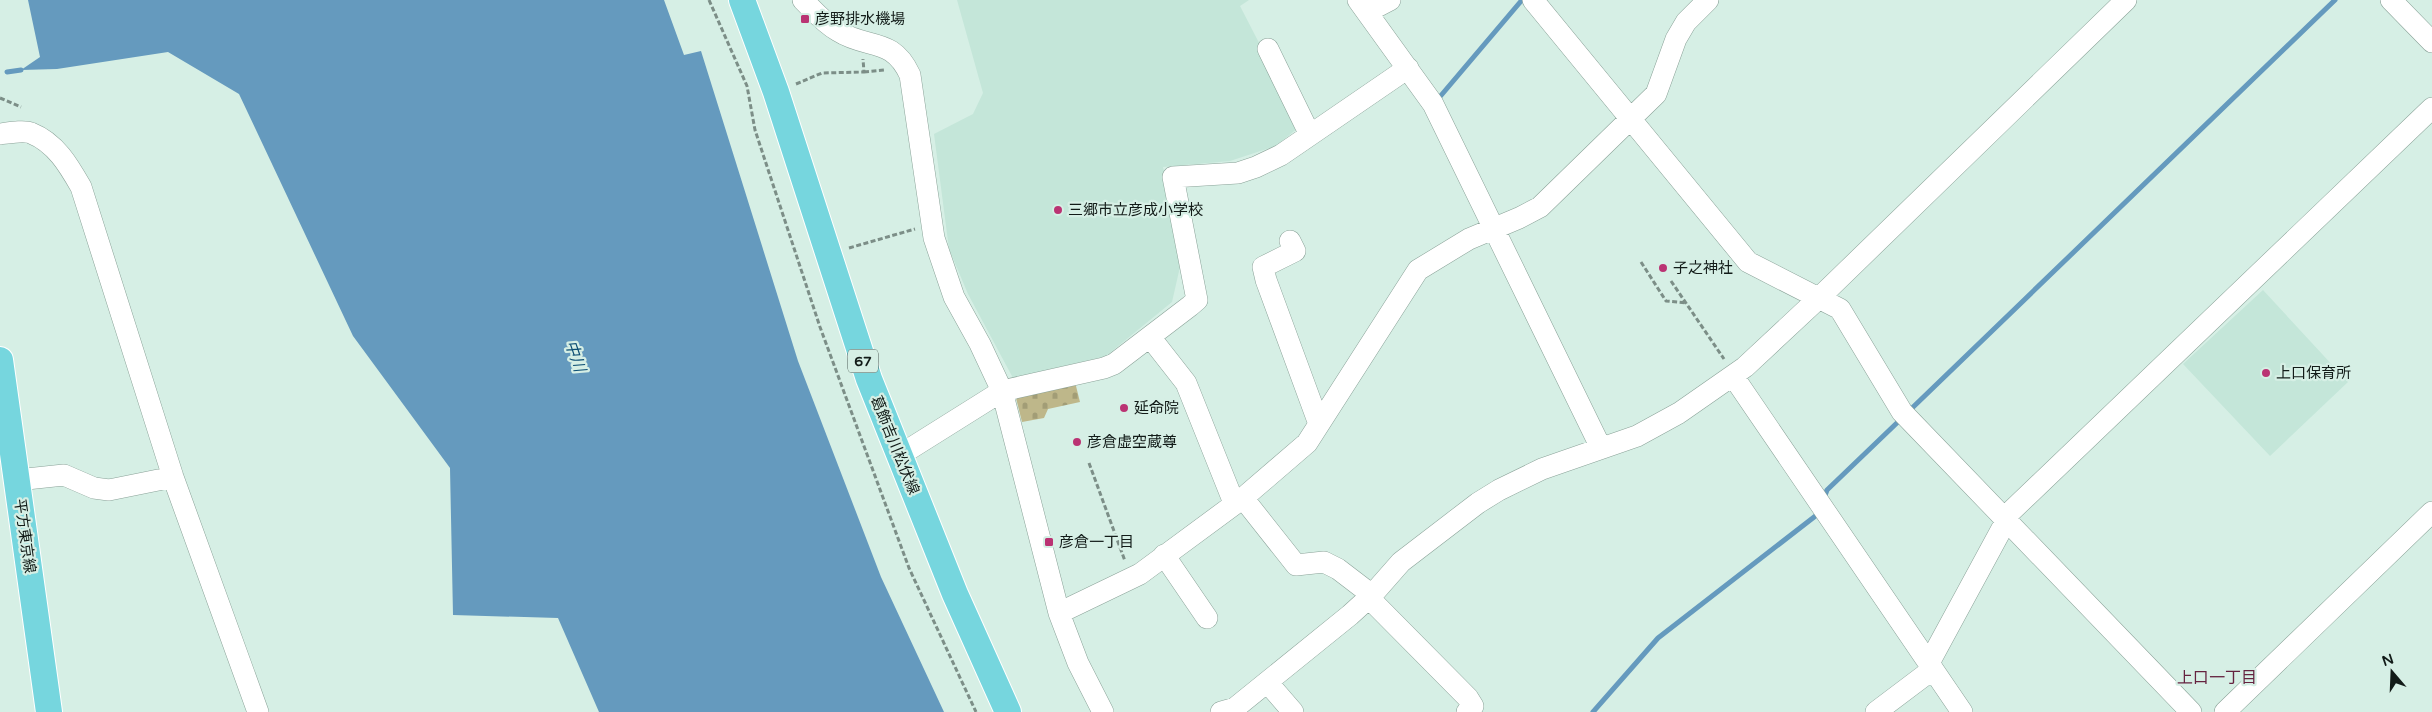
<svg xmlns="http://www.w3.org/2000/svg" width="2432" height="712" viewBox="0 0 2432 712" font-family="'Varela Round','Noto Sans JP',sans-serif">
	<style>
		.built { fill: #c4e6d9 }
		.cemetery { fill: url(#cemetery-stones) }
		.water { fill: #659abe }
		.lines { fill: none; stroke-linecap: round; stroke-linejoin: round }
		.stream { stroke: #659abe; stroke-width: 5 }
		.minor-casing { stroke: #8aa298; stroke-width: 22 }
		.major-casing { stroke: #fff; stroke-width: 28 }
		.path { stroke: #7c8e87; stroke-width: 3; stroke-dasharray: 5 2.5; stroke-linecap: butt }
		.minor { stroke: #fff; stroke-width: 21 }
		.major { stroke: #76d6de; stroke-width: 26 }
		.poi-dot { fill: #ba3373; stroke: #d6efe5; stroke-width: 2 }
		.labels { text-anchor: middle; dominant-baseline: central; stroke-width: 4.5; stroke-linejoin: round; paint-order: stroke }
		.shield { fill: #d6efe5; stroke: #4d5b56; stroke-width: 1 }
		.shield-label { font-size: 14px; font-weight: bold; fill: #121b18 }
		.poi-label { font-size: 15px; fill: #121b18; stroke: #d6efe5; text-anchor: start }
		.street-label { font-size: 15px; fill: #121b18; stroke: #d6efe5 }
		.water-label { font-size: 16px; font-style: italic; fill: #0c4e73; stroke: #d6efe5 }
		.neighbourhood-label { font-size: 16px; fill: #652340; stroke: #d6efe5 }
	</style>
	<defs>
		<pattern id="cemetery-stones" width="16" height="16" patternUnits="userSpaceOnUse" patternTransform="scale(1.25)"><rect width="16" height="16" fill="#beb78a"/><path d="M2 7V4a2 2 0 0 1 4 0v3zM10 15v-3a2 2 0 0 1 4 0v3z" fill="#a29d76"/></pattern>
	</defs>
	<rect width="100%" height="100%" fill="#d6efe5"/>
	<!-- built -->
	<path class="built" d="M957,0H1249L1240,6L1288,99L1299,127L1276,146L1230,161L1163,167L1182,258L1172,302L1106,356L1013,378L968,294L949,249L934,134L973,114L983,93Z
		M2263,290L2348,382L2270,456L2183,364Z"/>
	<!-- cemetery -->
	<path class="cemetery" d="M1075,382L1080,402L1048,409L1044,418L1022,422L1016,398Z"/>
	<!-- water -->
	<path class="water" d="M28,0H664L684,55L701,51L798,361L881,577L944,712H599L558,618L453,615L450,468L353,336L239,94L168,52L57,69L21,70L40,57Z"/>
	<g class="lines">
		<!-- stream -->
		<path class="stream" d="M7,72L21,70
			M1438,99L1522,0
			M1909,411L2335,0
			M1824,498L1827,490L1901,419
			M1593,712L1658,638L1818,514L1819,511"/>
		<!-- minor casing -->
		<g class="minor-casing">
			<path id="minor" d="M803,0C814,11 824,23 838,31C868,50 892,36 910,75L934,238L954,297L980,344L1002,391L1059,613L1078,663L1103,712
				M1358,0L1433,104L1601,448
				M1533,0L1748,262L1840,309L1902,412L2191,712
				M2391,0L2432,42
				M1367,12L1390,0
				M1268,49L1310,135
				M0,134C8,133 24,130 31,133C56,143 69,166 81,187L173,477L258,712
				M1290,241L1295,251L1263,267L1266,280L1319,424
				M1150,337L1186,383L1234,503
				M1733,376L1962,712
				M900,455L1002,391L1104,368L1114,364L1190,306L1197,300L1173,177L1238,173L1256,167L1281,155L1408,68
				M17,480L64,475L94,488L109,490L173,477
				M1243,498L1296,565L1324,562L1338,569L1372,595
				M2004,518L2432,108
				M1164,555L1207,618
				M1369,598L1468,698L1473,706L1467,712
				M1059,613L1140,574L1243,498L1307,443L1418,270L1469,239L1519,218L1540,207L1656,94L1676,39L1686,22L1708,0
				M1929,663L2006,521
				M1267,682L1293,712
				M1221,712L1235,708L1350,615L1372,595L1401,562L1478,503L1499,490L1542,469L1637,436L1679,413L1745,367L1820,297L2126,0
				M1876,712L1933,669
				M2225,712L2432,512"/>
		</g>
		<!-- major casing -->
		<g class="major-casing">
			<path id="major" d="M742,0L776,92L869,379L955,594L1008,712
				M0,360L49,712"/>
		</g>
		<!-- path -->
		<path class="path" d="M709,0L747,86L755,130L820,327L909,568L976,712
			M864,72L884,70
			M796,84L822,73L864,72L863,59
			M0,98L21,107
			M849,248L915,229
			M1641,262L1666,301L1686,303
			M1671,281L1724,359
			M1089,463L1125,561"/>
		<!-- minor -->
		<use href="#minor" class="minor"/>
		<!-- major -->
		<use href="#major" class="major"/>
	</g>
	<!-- markers -->
	<g class="poi-dot">
		<rect x="800" y="14" width="10" height="10" rx="2.5"/>
		<circle cx="1058" cy="210" r="5"/>
		<circle cx="1663" cy="268" r="5"/>
		<circle cx="2266" cy="373" r="5"/>
		<circle cx="1124" cy="408" r="5"/>
		<circle cx="1077" cy="442" r="5"/>
		<rect x="1044" y="537" width="10" height="10" rx="2.5"/>
	</g>
	<g class="labels">
		<!-- shield labels -->
		<rect class="shield" x="848" y="349.5" width="30" height="23" rx="4"/>
		<g class="shield-label">
			<text x="863" y="361">67</text>
		</g>
		<!-- poi labels -->
		<g class="poi-label">
			<text x="815" y="19">彦野排水機場</text>
			<text x="1068" y="210">三郷市立彦成小学校</text>
			<text x="1673" y="268">子之神社</text>
			<text x="2276" y="373">上口保育所</text>
			<text x="1134" y="408">延命院</text>
			<text x="1087" y="442">彦倉虚空蔵尊</text>
			<text x="1059" y="542">彦倉一丁目</text>
		</g>
		<!-- street labels -->
		<g class="street-label">
			<text transform="translate(895 445) rotate(68)">葛飾吉川松伏線</text>
			<text transform="translate(25 536) rotate(82)">平方東京線</text>
		</g>
		<!-- water labels -->
		<g class="water-label">
			<text transform="translate(575 356) rotate(71)">中川</text>
		</g>
		<!-- neighbourhood labels -->
		<g class="neighbourhood-label">
			<text x="2217" y="678">上口一丁目</text>
		</g>
	</g>
	<!-- north arrow -->
	<g transform="translate(2392 672) rotate(341)" stroke="#d6efe5" stroke-width="4" paint-order="stroke">
	<path d="M0-4L9 19L0 12L-9 19Z" fill="#121b18"/>
	<text y="-8" font-size="14" font-weight="bold" text-anchor="middle" fill="#121b18">N</text>
	</g>
</svg>
